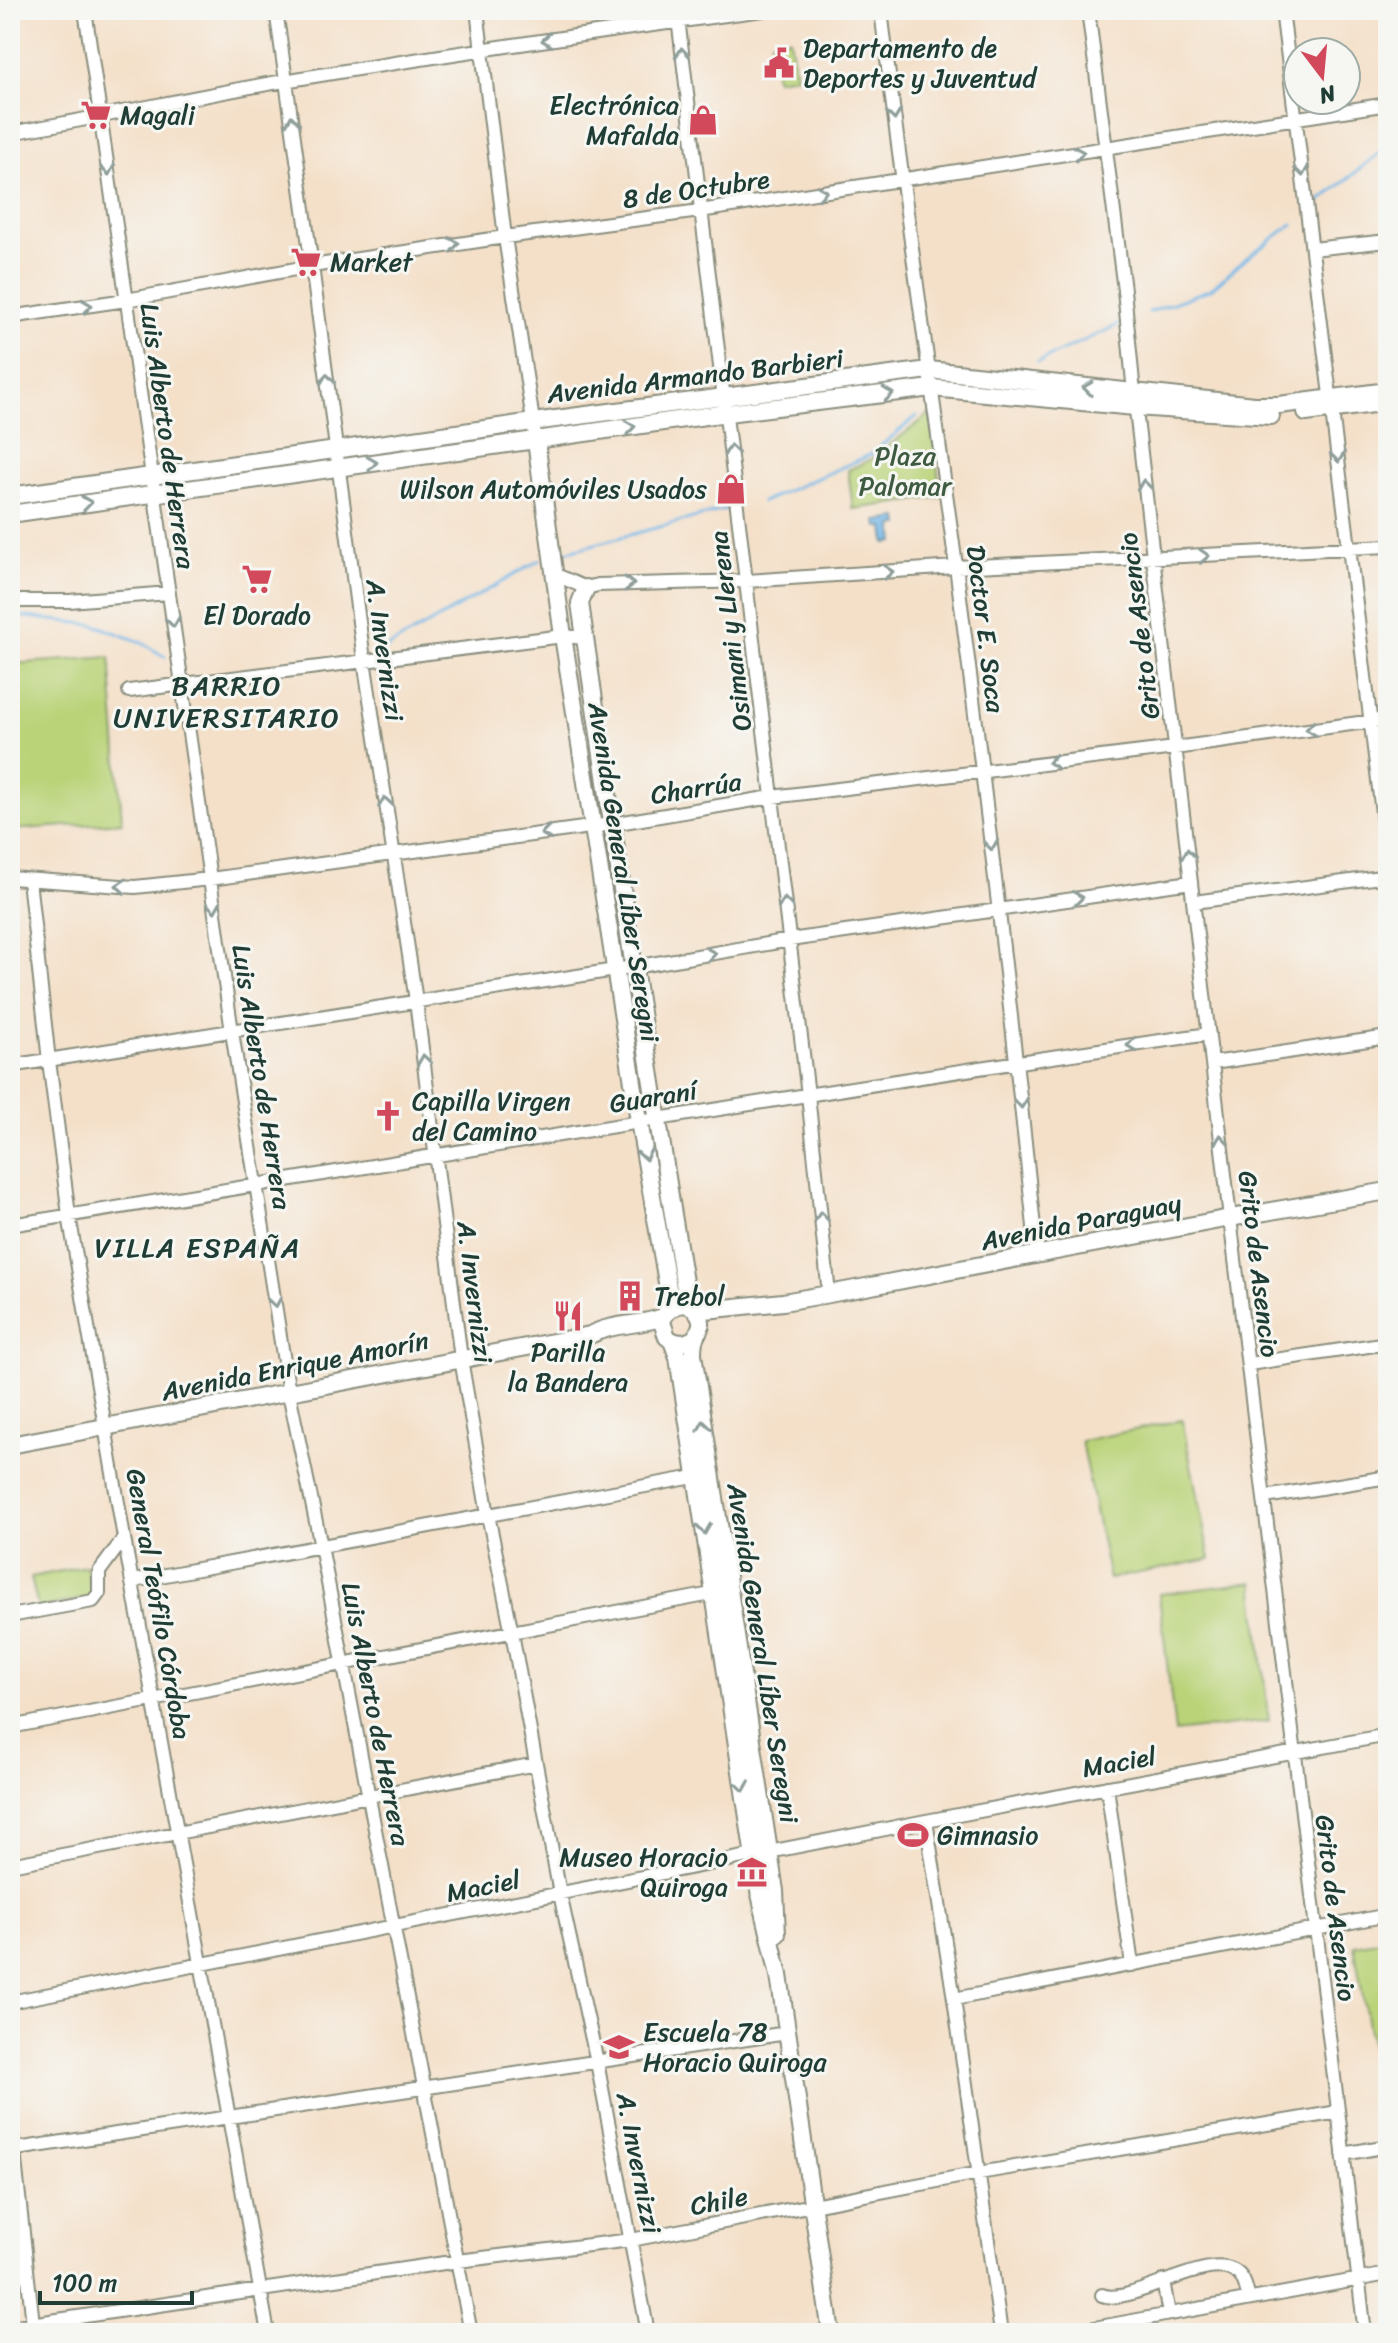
<svg xmlns="http://www.w3.org/2000/svg" width="1398" height="2343" viewBox="0 0 1398 2343" font-family="Sriracha,sans-serif">
	<style>
		.green { fill: #bad378; stroke: #6c8856; stroke-width: 2 }
		.water { fill: #6fb4e5; stroke: #47788c; stroke-width: 2 }
		.lines { fill: none; stroke-linecap: round; stroke-linejoin: round }
		.stream { stroke: #6fb4e5; stroke-width: 3 }
		.minor-casing { stroke: #8a8e7e; stroke-width: 16 }
		.tertiary-casing { stroke: #8a8e7e; stroke-width: 20 }
		.minor { stroke: #fff; stroke-width: 12 }
		.tertiary { stroke: #fff; stroke-width: 16 }
		.oneway { stroke: #8f9e9a }
		.labels { text-anchor: middle; dominant-baseline: central; stroke-width: 6; stroke-linejoin: round; paint-order: stroke }
		.poi-label { font-size: 26px; fill: #1f3d34; stroke: #f6f6f2; text-anchor: start }
		.street-label { font-size: 26px; fill: #1f3d34; stroke: #f6f6f2 }
		.park-label { font-size: 26px; fill: #3e5b42; stroke: #f6f6f2 }
		.neighbourhood-label { font-size: 28px; letter-spacing: 2px; fill: #1f3d34; stroke: #f6f6f2 }
	</style>
	<rect width="100%" height="100%" fill="#f6f6f2"/>
	<filter id="ink" filterUnits="userSpaceOnUse"><feTurbulence type="fractalNoise" baseFrequency=".0125" numOctaves="2"/><feDisplacementMap in="SourceGraphic" scale="16" xChannelSelector="R" yChannelSelector="G"/><feConvolveMatrix kernelMatrix="1 2 1 2 8 2 1 2 1" color-interpolation-filters="sRGB"/></filter>
	<filter id="wash" filterUnits="userSpaceOnUse"><feTurbulence type="fractalNoise" baseFrequency=".006" numOctaves="4" result="noise"/><feDisplacementMap in="SourceGraphic" scale="32" xChannelSelector="R" yChannelSelector="G"/><feGaussianBlur stdDeviation="1.8" result="paint"/><feColorMatrix in="noise" values="0 0 0 0 0 0 0 0 0 0 0 0 0 0 0 0 0 1.4 0 .05"/><feComposite in="paint" operator="in"/></filter>
	<g filter="url(#wash)">
		<rect width="100%" height="100%" fill="#f4e0c9"/>
		<!-- green -->
		<path class="green" d="M790,38L796,76L776,79L771,41Z
			M931,413L941,497L853,509L848,470L872,459Z
			M110,657L122,822L10,830V664Z
			M1182,1420L1210,1559L1109,1579L1081,1441Z
			M86,1566L93,1597L38,1608L31,1577Z
			M1253,1582L1269,1721L1175,1732L1159,1594Z
			M1388,1939V2099L1381,2101L1354,1945Z"/>
		<!-- water -->
		<path class="water" d="M899,518L900,525L893,526L895,542L886,543L884,527H878L877,521Z"/>
		<g class="lines">
			<!-- stream -->
			<path class="stream" d="M1314,206L1388,146
				M1149,312L1211,289L1247,258L1293,224
				M1038,362L1120,324
				M762,502L870,455L917,416
				M565,552L731,508
				M10,615L95,625L141,642L165,657
				M385,649L540,560"/>
		</g>
	</g>
	<g filter="url(#ink)">
		<g class="lines">
			<!-- minor casing -->
			<g class="minor-casing">
				<path id="minor" d="M85,10L232,1032L289,1393L321,1546L471,2333
					M276,10L312,266L364,660L416,1001L461,1359L488,1515L512,1633L560,1894L597,2062L648,2333
					M477,10L505,237L536,441
					M677,10L808,1095L829,1294
					M881,10C903,196 931,381 956,566C986,795 1013,1025 1037,1255
					M1088,10L1124,290L1134,393L1230,1218L1365,2333
					M1282,10L1388,861
					M10,133C104,117 196,96 290,80C447,54 605,31 763,10
					M1312,249L1388,241
					M10,317L126,300L312,266L505,237L700,211L1388,104
					M554,574L586,588L598,585L747,581L956,567L1388,546
					M10,601H69L169,593
					M129,691L563,636L585,638
					M10,878L135,887L210,879L612,824L772,797L1175,748L1388,719
					M29,880L49,1061L69,1215L124,1538L268,2333
					M1194,902L1388,876
					M1213,1063L1388,1037
					M10,1066L634,967L790,940L1191,882
					M10,1225C410,1161 809,1091 1209,1034
					M1249,1364L1388,1343
					M1265,1497L1388,1477
					M133,1581L705,1475
					M10,1616L93,1601L99,1593V1572L124,1538
					M10,1727L722,1592
					M1107,1787L1132,1965
					M926,1821L954,1999L1001,2333
					M10,1865L536,1764
					M954,1999L1388,1915
					M10,2002L926,1821L1388,1735
					M10,2115L34,2333
					M10,2150L787,2033
					M1343,2154L1388,2146
					M1163,2281L1169,2314
					M1102,2295C1133,2308 1221,2240 1243,2280C1246,2285 1247,2293 1249,2299
					M10,2327L458,2261L631,2240L979,2173L1338,2112
					M1067,2333L1388,2274"/>
			</g>
			<!-- tertiary casing -->
			<g class="tertiary-casing">
				<path id="tertiary" d="M1306,413L1388,402
					M536,441L563,636L639,1121L669,1294L667,1310
					M10,496L533,422L929,370L1254,405H1279L1388,391
					M10,514L727,413L932,388L1135,407L1271,416
					M586,588L580,603C613,834 648,1064 686,1294L690,1306
					M696,1311L783,1302L829,1294L1230,1218L1388,1191
					M695,1338C685,1344 676,1345 667,1337L662,1322C666,1305 691,1295 700,1317C704,1327 696,1333 694,1341C693,1346 693,1350 693,1354L775,1891L777,1934
					M672,1341L678,1357L759,1890L779,1975L831,2333
					M10,1445L590,1335C612,1323 639,1326 663,1317"/>
			</g>
			<!-- minor -->
			<use href="#minor" class="minor"/>
			<!-- tertiary -->
			<use href="#tertiary" class="tertiary"/>
		</g>
		<!-- one-way arrows -->
		<defs><path id="oneway-chevron" d="M-2-3.5L2.5 0L-2 3.5" fill="none" stroke-width="1.6" stroke-linecap="round" stroke-linejoin="round" transform="scale(2)"/></defs>
		<g class="oneway">
			<use href="#oneway-chevron" transform="translate(547 40) rotate(172)"/>
			<use href="#oneway-chevron" transform="translate(682 53) rotate(-96)"/>
			<use href="#oneway-chevron" transform="translate(894 115) rotate(83)"/>
			<use href="#oneway-chevron" transform="translate(292 121) rotate(-98)"/>
			<use href="#oneway-chevron" transform="translate(1079 153) rotate(-9)"/>
			<use href="#oneway-chevron" transform="translate(108 170) rotate(82)"/>
			<use href="#oneway-chevron" transform="translate(1302 171) rotate(83)"/>
			<use href="#oneway-chevron" transform="translate(822 192) rotate(-9)"/>
			<use href="#oneway-chevron" transform="translate(454 244) rotate(-9)"/>
			<use href="#oneway-chevron" transform="translate(87 306) rotate(-8)"/>
			<use href="#oneway-chevron" transform="translate(327 379) rotate(-97)"/>
			<use href="#oneway-chevron" transform="translate(1088 388) rotate(-173)"/>
			<use href="#oneway-chevron" transform="translate(888 394) rotate(-7)"/>
			<use href="#oneway-chevron" transform="translate(630 427) rotate(-8)"/>
			<use href="#oneway-chevron" transform="translate(731 450) rotate(-97)"/>
			<use href="#oneway-chevron" transform="translate(1338 457) rotate(83)"/>
			<use href="#oneway-chevron" transform="translate(372 463) rotate(-8)"/>
			<use href="#oneway-chevron" transform="translate(1144 485) rotate(-97)"/>
			<use href="#oneway-chevron" transform="translate(87 503) rotate(-8)"/>
			<use href="#oneway-chevron" transform="translate(1204 556) rotate(-3)"/>
			<use href="#oneway-chevron" transform="translate(888 572) rotate(-4)"/>
			<use href="#oneway-chevron" transform="translate(629 584) rotate(-1)"/>
			<use href="#oneway-chevron" transform="translate(173 622) rotate(82)"/>
			<use href="#oneway-chevron" transform="translate(1311 729) rotate(172)"/>
			<use href="#oneway-chevron" transform="translate(1053 762) rotate(173)"/>
			<use href="#oneway-chevron" transform="translate(385 802) rotate(-99)"/>
			<use href="#oneway-chevron" transform="translate(546 833) rotate(172)"/>
			<use href="#oneway-chevron" transform="translate(991 845) rotate(83)"/>
			<use href="#oneway-chevron" transform="translate(1188 854) rotate(-97)"/>
			<use href="#oneway-chevron" transform="translate(121 886) rotate(-176)"/>
			<use href="#oneway-chevron" transform="translate(1078 898) rotate(-8)"/>
			<use href="#oneway-chevron" transform="translate(785 903) rotate(-97)"/>
			<use href="#oneway-chevron" transform="translate(214 907) rotate(82)"/>
			<use href="#oneway-chevron" transform="translate(711 954) rotate(-10)"/>
			<use href="#oneway-chevron" transform="translate(1132 1045) rotate(172)"/>
			<use href="#oneway-chevron" transform="translate(424 1060) rotate(-98)"/>
			<use href="#oneway-chevron" transform="translate(1021 1103) rotate(84)"/>
			<use href="#oneway-chevron" transform="translate(1221 1140) rotate(-96)"/>
			<use href="#oneway-chevron" transform="translate(645 1155) rotate(80)"/>
			<use href="#oneway-chevron" transform="translate(821 1217) rotate(-96)"/>
			<use href="#oneway-chevron" transform="translate(275 1302) rotate(81)"/>
			<use href="#oneway-chevron" transform="translate(704 1426) rotate(-99)"/>
			<use href="#oneway-chevron" transform="translate(704 1529) rotate(82)"/>
			<use href="#oneway-chevron" transform="translate(743 1786) rotate(81)"/>
		</g>
	</g>
	<!-- icons -->
	<defs>
		<g id="civic-bare" transform="scale(2.4)"><path d="M-.6-6.5H3V-4.5H.6V-3L4-1V1h2V6H-6V1h2V-1L-.6-3ZM-1.2 2.5V6h2.4V2.5Z" fill="#d1495b" stroke="#f6f6f2" stroke-width="2.5" paint-order="stroke"/></g>
		<g id="supermarket-bare" transform="scale(2.4)"><path d="M-6-5.5h2.5l.6 2H6L4.5 2H-2.5L-4.4-4H-6ZM-1.5 3.2a1.3 1.3 0 1 0 .1 0ZM3 3.2a1.3 1.3 0 1 0 .1 0Z" fill="#d1495b" stroke="#f6f6f2" stroke-width="2.5" paint-order="stroke"/></g>
		<g id="shop-bare" transform="scale(2.4)"><path d="M-5-2.5h2.3a2.7 3.5 0 0 1 5.4 0H5L5.5 6h-11ZM-1.5-2.5h3a1.5 2.3 0 0 0-3 0Z" fill="#d1495b" stroke="#f6f6f2" stroke-width="2.5" paint-order="stroke"/></g>
		<g id="church-bare" transform="scale(2.4)"><path d="M-1.2-6h2.4v3.5h3.3v2.4h-3.3V6h-2.4V-.1h-3.3v-2.4h3.3Z" fill="#d1495b" stroke="#f6f6f2" stroke-width="2.5" paint-order="stroke"/></g>
		<g id="building-bare" transform="scale(2.4)"><path d="M-4-6H4V6H1V3H-1V6H-4ZM-2.5-4.3h1.7v1.8h-1.7ZM.8-4.3h1.7v1.8H.8ZM-2.5-1h1.7V.8h-1.7ZM.8-1h1.7V.8H.8Z" fill="#d1495b" stroke="#f6f6f2" stroke-width="2.5" paint-order="stroke"/></g>
		<g id="restaurant-bare" transform="scale(2.4)"><path d="M-5-6h1v4h1v-4h1v4h1v-4h1v5L-1.5 .5V6h-2V.5L-5-1ZM5-6V6H3V1.5H1.5Q1.5-4 5-6Z" fill="#d1495b" stroke="#f6f6f2" stroke-width="2.5" paint-order="stroke"/></g>
		<g id="stadium-bare" transform="scale(2.4)"><path d="M0-5a6.5 5 0 1 0 0 10a6.5 5 0 1 0 0-10ZM-3.5-1.8h7v3.6h-7Z" fill="#d1495b" stroke="#f6f6f2" stroke-width="2.5" paint-order="stroke"/></g>
		<g id="museum-bare" transform="scale(2.4)"><path d="M0-6L6-3V-2H-6V-3ZM-5-1h2V3h-2ZM-1-1h2V3h-2ZM3-1h2V3H3ZM-6 4H6V6H-6Z" fill="#d1495b" stroke="#f6f6f2" stroke-width="2.5" paint-order="stroke"/></g>
		<g id="school-bare" transform="scale(2.4)"><path d="M0-5L7-2L0 1L-7-2ZM-4 1L0 2.5L4 1V4Q0 6-4 4Z" fill="#d1495b" stroke="#f6f6f2" stroke-width="2.5" paint-order="stroke"/></g>
	</defs>
	<g fill-rule="evenodd">
		<use href="#civic-bare" x="779" y="63"/>
		<use href="#supermarket-bare" x="96" y="115"/>
		<use href="#shop-bare" x="703" y="120"/>
		<use href="#supermarket-bare" x="306" y="262"/>
		<use href="#shop-bare" x="731" y="489"/>
		<use href="#supermarket-bare" x="257" y="579"/>
		<use href="#church-bare" x="388" y="1116"/>
		<use href="#building-bare" x="630" y="1296"/>
		<use href="#restaurant-bare" x="568" y="1316"/>
		<use href="#stadium-bare" x="913" y="1835"/>
		<use href="#museum-bare" x="752" y="1872"/>
		<use href="#school-bare" x="619" y="2047"/>
	</g>
	<g class="labels">
		<!-- poi labels -->
		<g class="poi-label">
			<text x="803" y="48">Departamento de<tspan x="803" dy="30">Deportes y Juventud</tspan></text>
			<text x="679" y="105" text-anchor="end">Electrónica<tspan x="679" dy="30">Mafalda</tspan></text>
			<text x="120" y="115">Magali</text>
			<text x="330" y="262">Market</text>
			<text x="707" y="489" text-anchor="end">Wilson Automóviles Usados</text>
			<text x="257" y="615" text-anchor="middle">El Dorado</text>
			<text x="412" y="1101">Capilla Virgen<tspan x="412" dy="30">del Camino</tspan></text>
			<text x="654" y="1296">Trebol</text>
			<text x="568" y="1352" text-anchor="middle">Parilla<tspan x="568" dy="30">la Bandera</tspan></text>
			<text x="937" y="1835">Gimnasio</text>
			<text x="728" y="1857" text-anchor="end">Museo Horacio<tspan x="728" dy="30">Quiroga</tspan></text>
			<text x="643" y="2032">Escuela 78<tspan x="643" dy="30">Horacio Quiroga</tspan></text>
		</g>
		<!-- street labels -->
		<g class="street-label">
			<text transform="translate(696 189) rotate(-8)">8 de Octubre</text>
			<text transform="translate(695 376) rotate(-7)">Avenida Armando Barbieri</text>
			<text transform="translate(168 436) rotate(82)">Luis Alberto de Herrera</text>
			<text transform="translate(1139 626) rotate(-97)">Grito de Asencio</text>
			<text transform="translate(986 629) rotate(83)">Doctor E. Soca</text>
			<text transform="translate(730 631) rotate(-97)">Osimani y Llerena</text>
			<text transform="translate(385 650) rotate(82)">A. Invernizzi</text>
			<text transform="translate(696 788) rotate(-9)">Charrúa</text>
			<text transform="translate(624 872) rotate(81)">Avenida General Líber Seregni</text>
			<text transform="translate(262 1077) rotate(81)">Luis Alberto de Herrera</text>
			<text transform="translate(653 1097) rotate(-9)">Guaraní</text>
			<text transform="translate(1081 1222) rotate(-11)">Avenida Paraguay</text>
			<text transform="translate(1259 1264) rotate(83)">Grito de Asencio</text>
			<text transform="translate(475 1292) rotate(83)">A. Invernizzi</text>
			<text transform="translate(295 1366) rotate(-11)">Avenida Enrique Amorín</text>
			<text transform="translate(159 1604) rotate(80)">General Teófilo Córdoba</text>
			<text transform="translate(763 1653) rotate(81)">Avenida General Líber Seregni</text>
			<text transform="translate(376 1714) rotate(79)">Luis Alberto de Herrera</text>
			<text transform="translate(1119 1762) rotate(-10)">Maciel</text>
			<text transform="translate(483 1886) rotate(-11)">Maciel</text>
			<text transform="translate(1336 1908) rotate(83)">Grito de Asencio</text>
			<text transform="translate(639 2163) rotate(79)">A. Invernizzi</text>
			<text transform="translate(719 2201) rotate(-11)">Chile</text>
		</g>
		<!-- park labels -->
		<g class="park-label">
			<text x="905" y="456">Plaza<tspan x="905" dy="30">Palomar</tspan></text>
		</g>
		<!-- neighbourhood labels -->
		<g class="neighbourhood-label">
			<text x="227" y="685">BARRIO<tspan x="227" dy="32">UNIVERSITARIO</tspan></text>
			<text x="198" y="1247">VILLA ESPAÑA</text>
		</g>
	</g>
	<!-- margin -->
	<rect width="1398" height="2343" fill="none" stroke="#f6f6f2" stroke-width="40"/>
	<!-- north arrow -->
	<g transform="translate(1322 76) rotate(164)"><circle r="38" fill="#f6f6f2" stroke="#a0aca6" stroke-width="2"/>
	<path d="M0-6L14 30L0 20L-14 30Z" fill="#d1495b"/>
	<text y="-12" font-size="22" font-weight="bold" text-anchor="middle" fill="#1f3d34">N</text>
	</g>
	<!-- scale -->
	<path d="M40 2291v12h152v-12" fill="none" stroke="#1f3d34" stroke-width="4"/>
	<text x="52" y="2291" font-size="24" fill="#1f3d34" stroke="#f6f6f2" stroke-width="6" paint-order="stroke">100 m</text>
</svg>
